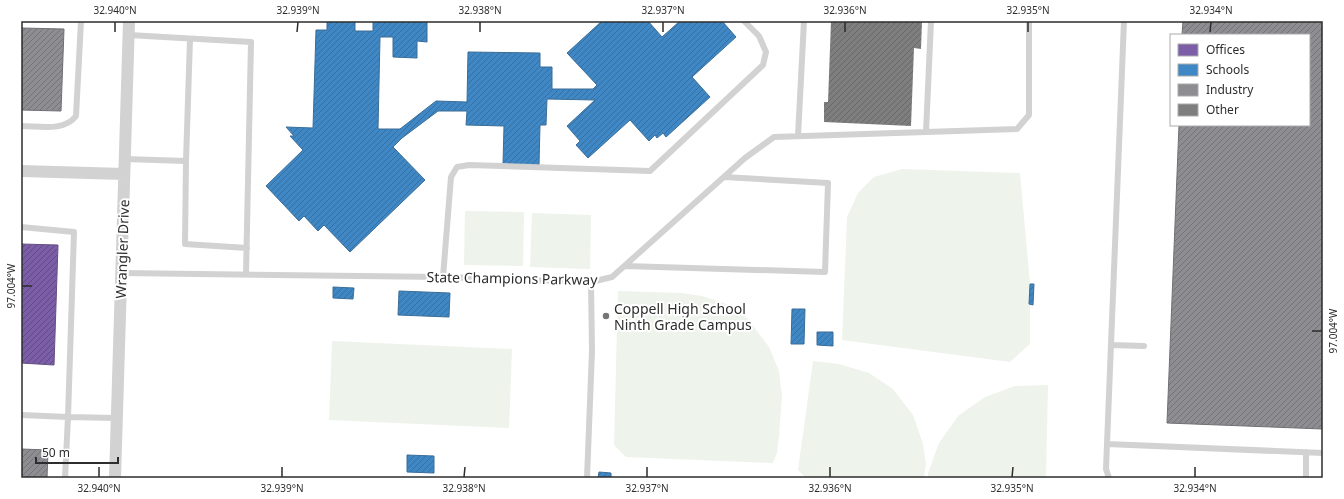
<svg xmlns="http://www.w3.org/2000/svg" width="1344" height="499" viewBox="0 0 1344 499" font-family="'Noto Sans',sans-serif">
	<style>
		.green { fill: #eef3eb }
		.offices { fill: url(#offices-hatch); stroke: #644f82 }
		.schools { fill: url(#schools-hatch); stroke: #3a6d97 }
		.industry { fill: url(#industry-hatch); stroke: #707074 }
		.building { fill: url(#building-hatch) }
		.lines { fill: none; stroke-linecap: round; stroke-linejoin: round }
		.lane { stroke: #d2d2d2; stroke-width: 6 }
		.street { stroke: #d2d2d2; stroke-width: 12 }
		.ticks { fill: none; stroke: #2d2d2d; stroke-width: 1.5 }
		.poi-dot { fill: #767676; stroke: #fff; stroke-width: 1.5 }
		.labels { text-anchor: middle; dominant-baseline: central; stroke-width: 4; stroke-linejoin: round; paint-order: stroke }
		.street-label { font-size: 14px; fill: #2d2d2d; stroke: #fff }
		.poi-label { font-size: 14px; fill: #2d2d2d; stroke: #fff; text-anchor: start }
		.neatline { fill: none; stroke: #2d2d2d; stroke-width: 1.5 }
		.ticks-label { font-size: 10px; text-anchor: middle; fill: #2d2d2d }
	</style>
	<defs>
		<pattern id="offices-hatch" width="6" height="6" patternUnits="userSpaceOnUse"><rect width="6" height="6" fill="#7b5ea7"/><path d="M-1 1l2-2M0 6l6-6M5 7l2-2" fill="none" stroke="#604a81"/></pattern>
		<pattern id="schools-hatch" width="6" height="6" patternUnits="userSpaceOnUse"><rect width="6" height="6" fill="#3f88c5"/><path d="M-1 1l2-2M0 6l6-6M5 7l2-2" fill="none" stroke="#3570a0"/></pattern>
		<pattern id="industry-hatch" width="6" height="6" patternUnits="userSpaceOnUse"><rect width="6" height="6" fill="#8d8d92"/><path d="M-1 1l2-2M0 6l6-6M5 7l2-2" fill="none" stroke="#747478"/></pattern>
		<pattern id="building-hatch" width="6" height="6" patternUnits="userSpaceOnUse"><rect width="6" height="6" fill="#7e7e7e"/><path d="M-1 1l2-2M0 6l6-6M5 7l2-2" fill="none" stroke="#686868"/></pattern>
	</defs>
	<rect width="100%" height="100%" fill="#fff"/>
	<!-- green -->
	<path class="green" d="M902,169L1020,173L1030,284V344L1010,362L842,340L847,217L858,193L874,177Z
		M465,211L524,212L523,266L464,265Z
		M532,213L591,215L590,269L530,267Z
		M618,291L681,293L702,296L729,305L748,319L769,347L779,371L782,396L779,436L777,453L773,463L626,457L614,445Z
		M332,341L512,349L509,428L329,420Z
		M813,361L839,364L869,373L893,389L913,415L923,444L926,464L924,478H806L798,470Z
		M1048,385L1046,478H928V473L939,443L958,416L985,397L1015,386Z"/>
	<!-- offices -->
	<path class="offices" d="M21,244L58,245L54,365L21,363Z"/>
	<!-- schools -->
	<path class="schools" d="M327,21H355V31H373V21H427V42L417,41V58L393,57V37H380L378,129H400L436,101L467,102L468,52L540,53V67H552V89H593L597,85L567,53L602,21H648L662,37L680,21H722L736,37L692,77L710,97L666,137L663,133L657,138L655,135L649,141L630,120L588,158L576,145L580,141L567,126L595,100L547,99L546,125H540L539,165L503,164L504,126L466,125L467,111H438L402,138L393,147L425,180L350,252L324,225L318,231L304,216L299,221L266,186L303,150L290,136H294L286,127L313,128L316,30H327Z
		M1030,284H1034L1033,305L1029,304Z
		M333,287L354,288L353,299L333,298Z
		M399,291L450,293L449,317L398,315Z
		M792,309H805L804,344H791Z
		M817,332H833V346L817,345Z
		M407,455L434,456V473L407,472Z
		M599,472L611,473V478H598Z"/>
	<!-- industry -->
	<path class="industry" d="M1183,21H1323V429L1167,423L1179,125H1309V35H1182Z
		M21,28L64,29L61,111L21,110Z
		M21,449L48,450L47,478H21Z"/>
	<!-- building -->
	<path class="building" d="M831,21H922L921,49L914,48L911,126L824,122V102H828Z"/>
	<g class="lines">
		<!-- lane -->
		<path class="lane" d="M129,35L251,42L246,274
			M21,126C39,126 64,132 76,116L81,21
			M926,132L931,21
			M798,136L804,21
			M125,159L186,161L185,244L247,248
			M186,161L190,39
			M21,227L74,232L68,417L117,418
			M625,266L825,272L828,183L724,177
			M121,273L443,277L591,282L612,277L745,158L774,137L1017,129L1029,115V21
			M443,277L451,177L457,167L469,165L650,171L763,65L766,52L759,36L744,21
			M1111,345L1144,346
			M21,415L68,417L65,478
			M1107,444L1323,453
			M587,478L592,351L591,282
			M1109,478L1106,469L1124,21
			M1306,478V452"/>
		<!-- street -->
		<path class="street" d="M21,171L124,174
			M115,478L129,21"/>
	</g>
	<!-- ticks -->
	<path class="ticks" d="M115,32V22M297,32L298,22M480,32V22M663,32V22M845,32V22M1028,32V22M1210,32L1211,22M22,286H32M1312,331H1322M99,477V467M282,477V467M464,477L465,467M647,477V467M830,477V467M1012,477L1013,467M1195,477V467"/>
	<!-- markers -->
	<circle class="poi-dot" cx="606" cy="316" r="4"/>
	<g class="labels">
		<!-- street labels -->
		<g class="street-label">
			<text transform="translate(122 249) rotate(-88)">Wrangler Drive</text>
			<text transform="translate(512 278) rotate(1)">State Champions Parkway</text>
		</g>
		<!-- poi labels -->
		<g class="poi-label">
			<text x="614" y="308">Coppell High School<tspan x="614" dy="16">Ninth Grade Campus</tspan></text>
		</g>
	</g>
	<!-- border -->
	<rect width="1344" height="499" fill="none" stroke="#ffffff" stroke-width="44"/>
	<!-- legend -->
	<rect x="1170" y="34" width="140" height="92" fill="#ffffff" stroke="#ababab"/>
	<rect x="1178" y="44" width="20" height="12" fill="#7b5ea7" stroke="#ababab"/>
	<text x="1206" y="54" font-size="12" fill="#2d2d2d">Offices</text>
	<rect x="1178" y="64" width="20" height="12" fill="#3f88c5" stroke="#ababab"/>
	<text x="1206" y="74" font-size="12" fill="#2d2d2d">Schools</text>
	<rect x="1178" y="84" width="20" height="12" fill="#8d8d92" stroke="#ababab"/>
	<text x="1206" y="94" font-size="12" fill="#2d2d2d">Industry</text>
	<rect x="1178" y="104" width="20" height="12" fill="#7e7e7e" stroke="#ababab"/>
	<text x="1206" y="114" font-size="12" fill="#2d2d2d">Other</text>
	<!-- scale -->
	<path d="M36 457v6h82v-6" fill="none" stroke="#2d2d2d" stroke-width="2"/>
	<text x="42" y="457" font-size="12" fill="#2d2d2d" stroke="#ffffff" stroke-width="3" paint-order="stroke">50 m</text>
	<rect x="22" y="22" width="1300" height="455" class="neatline"/>
	<g class="ticks-label">
		<text x="115" y="14">32.940°N</text>
		<text x="298" y="14">32.939°N</text>
		<text x="480" y="14">32.938°N</text>
		<text x="663" y="14">32.937°N</text>
		<text x="845" y="14">32.936°N</text>
		<text x="1028" y="14">32.935°N</text>
		<text x="1211" y="14">32.934°N</text>
		<text transform="translate(11 286) rotate(-90)" y="4">97.004°W</text>
		<text transform="translate(1333 331) rotate(-90)" y="4">97.004°W</text>
		<text x="99" y="492">32.940°N</text>
		<text x="282" y="492">32.939°N</text>
		<text x="464" y="492">32.938°N</text>
		<text x="647" y="492">32.937°N</text>
		<text x="830" y="492">32.936°N</text>
		<text x="1012" y="492">32.935°N</text>
		<text x="1195" y="492">32.934°N</text>
	</g>
</svg>
